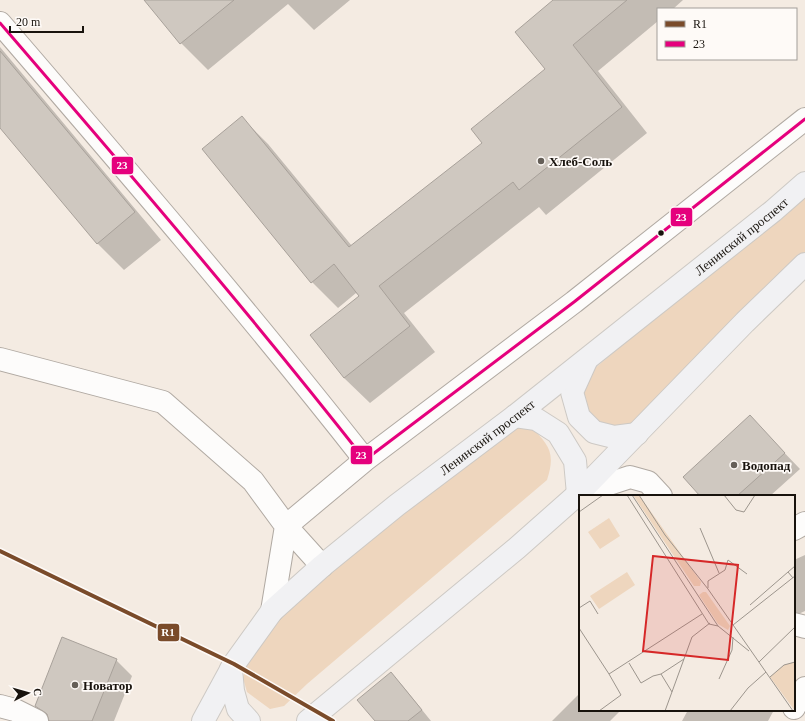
<svg xmlns="http://www.w3.org/2000/svg" width="805" height="721" viewBox="0 0 805 721" font-family="Georgia,serif">
	<style>
		.green { fill: #eed6be }
		.shadow { fill: #0003 }
		.building { fill: #cfc8c0; stroke: #a8a19a }
		.lines { fill: none; stroke-linecap: round; stroke-linejoin: round }
		.minor-casing { stroke: #b0a9a2; stroke-width: 24 }
		.major-casing { stroke: #cdc9c4; stroke-width: 24 }
		.minor { stroke: #fdfcfb; stroke-width: 22 }
		.major { stroke: #f1f1f3; stroke-width: 22 }
		.bus-1-casing { stroke: #fefaf7; stroke-width: 6 }
		.bus-1 { stroke: #e5007d; stroke-width: 3 }
		.rail-1-casing { stroke: #fefaf7; stroke-width: 7 }
		.rail-1 { stroke: #7a4b2a; stroke-width: 4 }
		.poi-dot { fill: #655f58; stroke: #fefaf7; stroke-width: 1.5 }
		.bus-dot { fill: #18130d; stroke: #fefaf7; stroke-width: 1.5 }
		.labels { text-anchor: middle; dominant-baseline: central; stroke-width: 3.5; stroke-linejoin: round; paint-order: stroke }
		.poi-label { font-size: 13px; font-weight: bold; fill: #18130d; stroke: #fefaf7; text-anchor: start }
		.street-label { font-size: 13px; fill: #18130d; stroke: #fefaf7 }
		.inset-road { fill: none; stroke: #9c958d; stroke-width: 1 }
		.view { fill: #d62828; fill-opacity: 0.15; stroke: #d62828; stroke-width: 2 }
		.inset-edge { fill: none; stroke: #18130d; stroke-width: 2 }
		.line-badge { stroke: #fefaf7; stroke-width: 1.5 }
		.badge-label { font-size: 11px; text-anchor: middle; font-weight: bold; fill: #fff }
	</style>
	<rect width="100%" height="100%" fill="#f4ebe2"/>
	<!-- green -->
	<path class="green" d="M805,191V259L628,427C595,425 589,420 582,388L594,369Z
		M529,425C549,445 556,452 547,480L307,684L284,706L270,709L247,692L243,678L250,655L293,602L502,427Z"/>
	<!-- shadow -->
	<path class="shadow" d="M146,0H350L314,30L288,4L208,70L181,43Z
		M555,0H683L673,9H658V21L598,71L647,133L546,215L539,207L404,313L435,352L370,403L344,378L360,296L356,293L338,308L312,282L242,118L268,144L352,246L483,143L547,69Z
		M0,47L161,240L124,270L98,244L0,127Z
		M750,417L800,469L770,496H702Z
		M805,555V611L794,616V560Z
		M116,660L132,676L114,721H52L37,706Z
		M391,674L402,685L431,721H376Z
		M580,693V710H621L610,721H552Z
		M688,710H774L768,721H682Z"/>
	<!-- building -->
	<path class="building" d="M144,0H234L180,44Z
		M553,0H627L573,45L622,107L519,190L513,182L379,286L410,326L344,378L310,335L359,296L334,264L311,283L202,149L242,116L349,247L482,143L471,129L545,69L515,32Z
		M0,51L135,212L97,244L0,128Z
		M750,415L785,453L737,496H700L683,477Z
		M62,637L117,659L92,721H49L47,714L35,706Z
		M391,672L422,710L408,721H375L357,700Z"/>
	<g class="lines">
		<!-- minor casing -->
		<g class="minor-casing">
			<path id="minor" d="M0,23C124,167 248,311 365,460
				M0,359L163,402L253,481L286,526L322,566
				M578,494L630,477L648,482L661,496
				M794,529L805,523
				M272,611L286,526L365,460L574,302L805,119
				M794,624L805,627
				M0,706L15,710L37,721
				M794,708L805,688"/>
		</g>
		<!-- major casing -->
		<g class="major-casing">
			<g id="major">
				<path d="M586,361L572,392L579,417L594,432L614,437L637,434"/>
				<path d="M515,416L536,419L558,433L575,461L578,494"/>
				<path d="M231,669L233,691L238,709L249,721"/>
				<path id="s1" d="M203,721L234,664L272,611L322,566L397,505L515,416L773,211L805,183"/>
				<path d="M308,721L517,548L578,494L745,322L805,264"/>
			</g>
		</g>
		<!-- minor -->
		<use href="#minor" class="minor"/>
		<!-- major -->
		<use href="#major" class="major"/>
		<!-- bus-1 casing -->
		<g class="bus-1-casing">
			<path id="bus-1" d="M0,23C124,167 248,311 365,460L574,302L805,119"/>
		</g>
		<!-- bus-1 -->
		<use href="#bus-1" class="bus-1"/>
		<!-- rail-1 casing -->
		<g class="rail-1-casing">
			<path id="rail-1" d="M0,551L234,664L333,721"/>
		</g>
		<!-- rail-1 -->
		<use href="#rail-1" class="rail-1"/>
	</g>
	<!-- markers -->
	<g class="poi-dot">
		<circle cx="541" cy="161" r="4"/>
		<circle cx="734" cy="465" r="4"/>
		<circle cx="75" cy="685" r="4"/>
	</g>
	<circle class="bus-dot" cx="661" cy="233" r="3.5"/>
	<g class="labels">
		<!-- poi labels -->
		<g class="poi-label">
			<text x="549" y="161">Хлеб-Соль</text>
			<text x="742" y="465">Водопад</text>
			<text x="83" y="685">Новатор</text>
		</g>
		<!-- street labels -->
		<g class="street-label">
			<text stroke="none"><textPath href="#s1" startOffset="731">Ленинский проспект</textPath></text>
			<text stroke="none"><textPath href="#s1" startOffset="407">Ленинский проспект</textPath></text>
		</g>
	</g>
	<!-- overview -->
	<g transform="translate(579 495)">
		<rect width="216" height="216" fill="#f4ebe2"/>
		<path d="M54,0H60L122,87L121,91H115ZM30,23L41,41L21,54L9,37ZM48,77L56,90L20,114L11,101ZM124,97H127L151,131L149,135L139,129L120,100ZM216,167V216L191,182L205,170Z" fill="#eed6be"/>
		<path class="inset-road" d="M48,0L130,129L139,131M53,0L139,131L170,156M60,0L86,40L129,94L214,216M145,0L157,15L165,17L176,0M0,17L24,0M121,33L140,78M214,83L209,77L216,71M129,93V86L146,75L149,65L168,79M171,110L209,77M0,113L11,106L19,119M154,130L216,81M0,133L30,179M180,167L216,132M50,168L62,188L74,181L82,179L105,164M82,179L93,197M191,182L205,170L216,167M140,184L153,155L154,142M20,216L42,200L30,179L123,119M86,216L113,142L131,128M151,216L169,193L187,177"/>
		<path class="view" d="M74,61L159,70L149,165L64,156Z"/>
		<rect width="216" height="216" class="inset-edge"/>
	</g>
	<g class="line-badge">
		<rect x="111" y="156" width="23" height="19" rx="4" fill="#e5007d"/>
		<rect x="670" y="207" width="23" height="20" rx="4" fill="#e5007d"/>
		<rect x="350" y="445" width="23" height="20" rx="4" fill="#e5007d"/>
		<rect x="157" y="623" width="23" height="19" rx="4" fill="#7a4b2a"/>
	</g>
	<g class="badge-label">
		<text x="122" y="169">23</text>
		<text x="681" y="221">23</text>
		<text x="361" y="459">23</text>
		<text x="168" y="636">R1</text>
	</g>
	<!-- legend -->
	<rect x="657" y="8" width="140" height="52" fill="#fefaf7" stroke="#a29e99"/>
	<rect x="665" y="21" width="20" height="6" fill="#7a4b2a" stroke="#a29e99"/>
	<text x="693" y="28" font-size="12" fill="#18130d">R1</text>
	<rect x="665" y="41" width="20" height="6" fill="#e5007d" stroke="#a29e99"/>
	<text x="693" y="48" font-size="12" fill="#18130d">23</text>
	<!-- north arrow -->
	<g transform="translate(28 693) rotate(84)" stroke="#fefaf7" stroke-width="3" paint-order="stroke">
	<path d="M0-3L7 15L0 10L-7 15Z" fill="#18130d"/>
	<text y="-6" font-size="11" font-weight="bold" text-anchor="middle" fill="#18130d">С</text>
	</g>
	<!-- scale -->
	<path d="M10 26v6h73v-6" fill="none" stroke="#18130d" stroke-width="2"/>
	<text x="16" y="26" font-size="12" fill="#18130d" stroke="#fefaf7" stroke-width="3" paint-order="stroke">20 m</text>
</svg>
